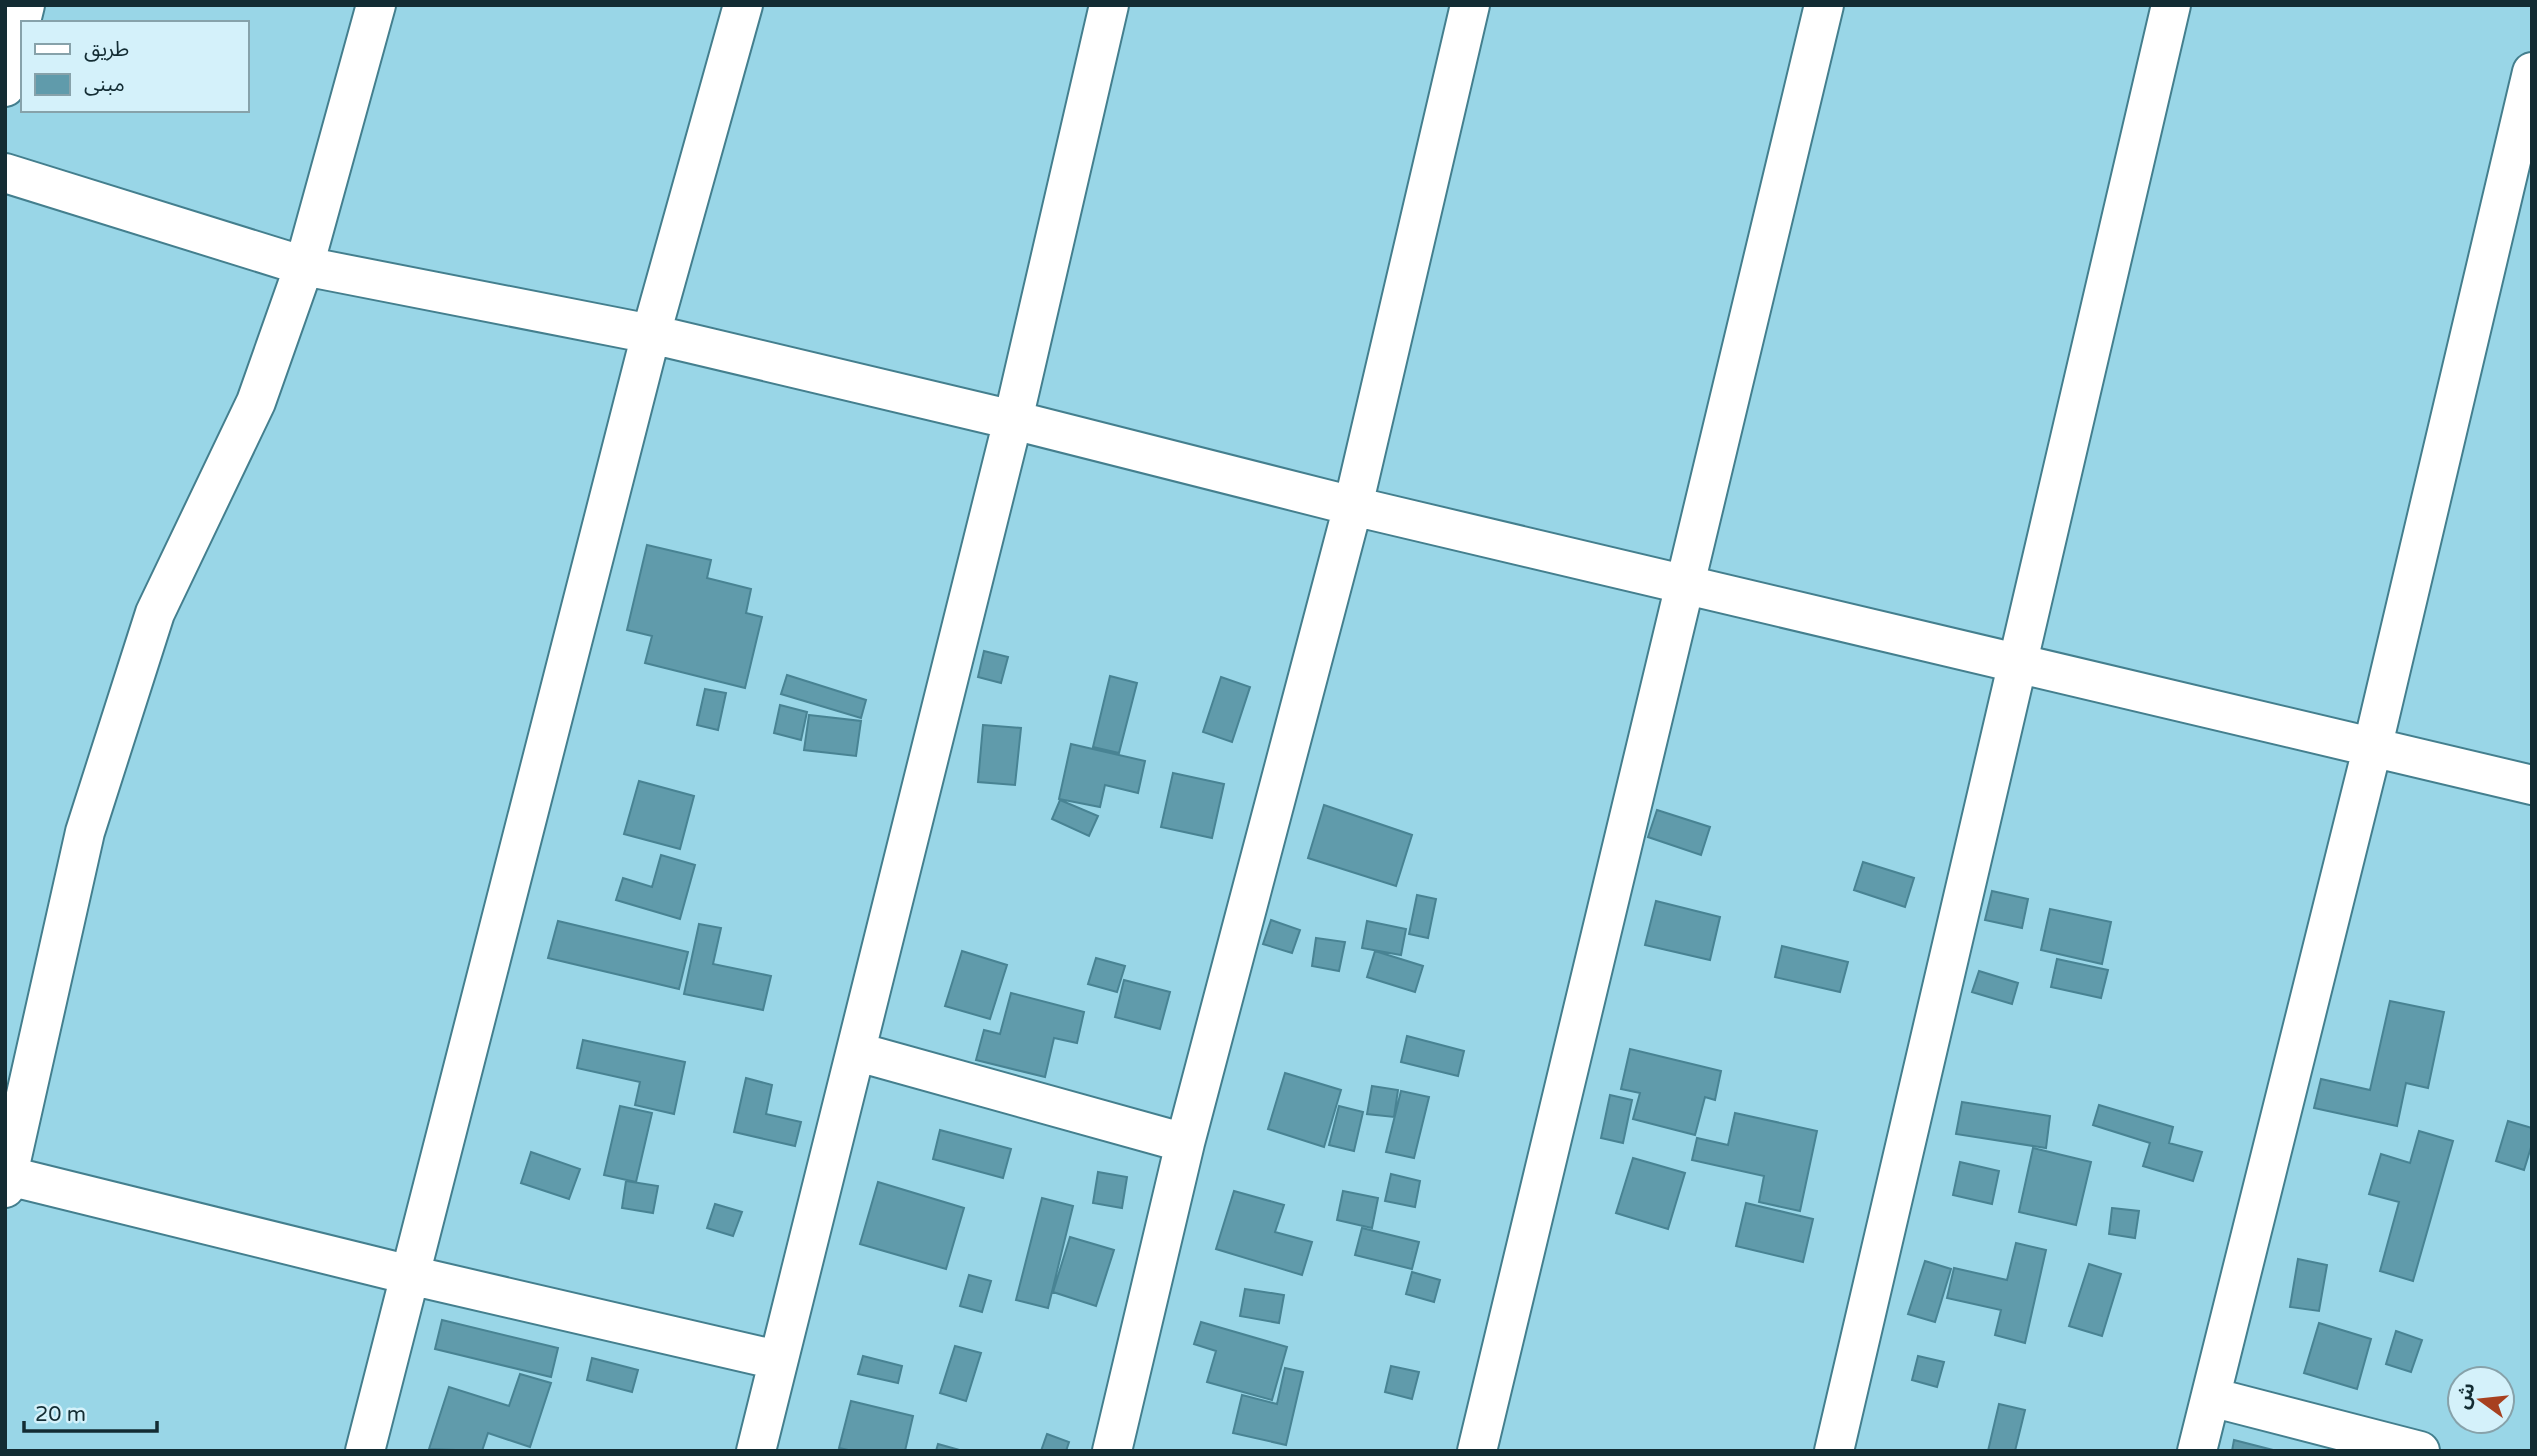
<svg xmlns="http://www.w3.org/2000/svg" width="2537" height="1456" viewBox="0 0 2537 1456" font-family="'Varela Round','Noto Sans Arabic',sans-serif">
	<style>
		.building { fill: #609bab; stroke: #488393; stroke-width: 2 }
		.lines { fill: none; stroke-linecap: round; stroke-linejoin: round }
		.minor-casing { stroke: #447f8e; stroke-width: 42 }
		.minor { stroke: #fff; stroke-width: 38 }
	</style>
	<rect width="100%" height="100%" fill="#99d6e7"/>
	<!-- building -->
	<path class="building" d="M647,545L711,560L707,578L751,589L746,613L762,617L745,688L645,663L652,636L627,630Z
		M984,651L1008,657L1001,683L978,677Z
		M787,675L866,700L861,718L781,694Z
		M1110,676L1137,683L1119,753L1093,747Z
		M1221,677L1250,687L1232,742L1203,732Z
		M705,689L726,693L718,730L697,725Z
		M780,705L807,712L801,740L774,733Z
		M809,715L861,721L856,756L804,750Z
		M983,725L1021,728L1015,785L978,782Z
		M1071,744L1145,761L1138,793L1105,785L1100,807L1059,799Z
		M1173,773L1224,784L1212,838L1161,827Z
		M639,781L694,796L680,849L624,834Z
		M1060,800L1098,816L1089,836L1052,819Z
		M1324,805L1412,835L1396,886L1308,858Z
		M1657,810L1710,827L1701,855L1648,837Z
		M661,855L695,865L680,919L616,900L623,878L652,887Z
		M1863,862L1914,878L1905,907L1854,890Z
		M1992,891L2028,899L2022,928L1985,920Z
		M1417,895L1436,899L1428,938L1409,934Z
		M1656,901L1720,917L1710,960L1645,945Z
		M2050,909L2111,922L2102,964L2041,950Z
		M1271,920L1300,930L1292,953L1263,944Z
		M558,921L688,952L679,989L548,958Z
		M1367,921L1406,929L1401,955L1362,948Z
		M699,924L721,928L713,964L771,976L763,1010L684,994Z
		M1316,938L1345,942L1339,971L1312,966Z
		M1782,946L1848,962L1840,992L1775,977Z
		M962,951L1007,965L990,1019L945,1006Z
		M1375,951L1423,966L1415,992L1367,977Z
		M1096,958L1125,966L1117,992L1088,984Z
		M2057,959L2108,970L2101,998L2051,987Z
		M1979,971L2018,983L2012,1004L1972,992Z
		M1124,980L1170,992L1160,1029L1115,1017Z
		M1011,993L1084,1012L1077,1043L1054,1038L1045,1077L976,1060L984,1030L1000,1034Z
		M2390,1001L2444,1012L2428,1088L2406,1083L2397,1126L2314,1108L2321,1079L2370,1090Z
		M1407,1036L1464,1051L1458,1076L1401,1062Z
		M583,1040L685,1062L674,1114L635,1105L640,1082L577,1068Z
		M1630,1049L1721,1071L1715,1100L1705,1097L1695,1135L1633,1119L1640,1093L1621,1089Z
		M1285,1073L1341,1090L1324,1147L1268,1129Z
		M746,1078L772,1085L766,1114L801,1122L795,1146L734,1132Z
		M1372,1086L1398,1090L1394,1117L1367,1114Z
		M1401,1091L1429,1097L1414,1158L1386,1152Z
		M1610,1095L1632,1100L1623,1143L1601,1138Z
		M1962,1102L2050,1116L2046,1148L1956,1134Z
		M2099,1105L2173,1127L2169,1143L2202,1152L2193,1181L2143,1166L2150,1143L2093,1125Z
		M620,1106L652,1113L636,1182L604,1175Z
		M1339,1106L1363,1112L1354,1151L1329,1145Z
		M1735,1113L1817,1131L1800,1211L1759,1202L1764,1176L1692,1160L1697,1138L1728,1145Z
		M2508,1121L2532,1128V1144L2524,1170L2496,1161Z
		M940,1130L1011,1149L1003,1178L933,1159Z
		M2419,1131L2453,1141L2413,1281L2380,1271L2399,1202L2369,1194L2381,1154L2410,1163Z
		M2033,1148L2091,1162L2076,1225L2019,1212Z
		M531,1152L580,1169L569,1199L521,1183Z
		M1633,1158L1685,1173L1668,1229L1616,1213Z
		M1960,1162L1999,1171L1992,1204L1953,1195Z
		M1098,1172L1127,1177L1122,1208L1093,1203Z
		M1391,1174L1420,1181L1415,1207L1385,1201Z
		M626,1181L658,1186L653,1213L622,1208Z
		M878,1182L964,1208L946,1269L860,1244Z
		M1234,1191L1284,1205L1275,1232L1312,1242L1302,1275L1216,1249Z
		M1343,1191L1378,1198L1372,1228L1337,1220Z
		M1042,1198L1073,1206L1048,1308L1016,1300Z
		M1746,1203L1813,1219L1803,1262L1736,1246Z
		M715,1204L742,1212L733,1236L707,1228Z
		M2112,1208L2139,1211L2135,1238L2109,1234Z
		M1362,1228L1419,1242L1412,1269L1355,1255Z
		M1070,1237L1114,1250L1096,1306L1053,1292Z
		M2016,1243L2046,1250L2025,1343L1995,1335L2001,1310L1947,1298L1954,1268L2007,1280Z
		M2298,1259L2327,1265L2319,1311L2290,1307Z
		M1925,1261L1951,1269L1935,1322L1908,1314Z
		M2089,1264L2121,1274L2102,1336L2069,1326Z
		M1412,1272L1440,1280L1434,1302L1406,1294Z
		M969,1275L991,1281L982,1312L960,1306Z
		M1245,1289L1284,1295L1279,1323L1240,1316Z
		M442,1320L558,1348L551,1377L435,1349Z
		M1201,1322L1287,1347L1272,1400L1207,1382L1216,1351L1194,1344Z
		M2319,1323L2371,1339L2357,1389L2304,1373Z
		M2396,1331L2422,1340L2411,1372L2386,1364Z
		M955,1346L981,1353L966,1401L940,1393Z
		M863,1356L902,1366L898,1383L858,1374Z
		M1918,1356L1944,1362L1937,1387L1912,1380Z
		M592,1358L638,1370L632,1392L587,1380Z
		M1391,1366L1419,1372L1412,1399L1385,1392Z
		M1285,1368L1303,1372L1286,1445L1233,1433L1242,1395L1277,1404Z
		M520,1374L551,1383L530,1447L488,1433L482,1451L429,1449L449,1387L509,1406Z
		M851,1401L913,1416L905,1451H853L839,1448Z
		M1999,1404L2025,1410L2015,1451H1988Z
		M1047,1434L1069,1442L1066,1451H1041Z
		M2234,1440L2277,1451H2232Z
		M938,1444L963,1451H936Z"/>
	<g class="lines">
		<!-- minor casing -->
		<g class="minor-casing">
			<path id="minor" d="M5,87L25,5
				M5,173L304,266L651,334L1013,420L1353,506L2532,785
				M858,1052L1185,1143
				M5,1175L410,1275L777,1360
				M5,1188L85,832L155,613L256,402L304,266L376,5
				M2211,1397L2420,1451
				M365,1451L651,334L743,5
				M756,1451L1013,420L1109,5
				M1112,1451L1185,1143L1353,506L1470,5
				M1477,1451L1824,5
				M1834,1451L2171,5
				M2197,1451L2373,745L2532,72"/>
		</g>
		<!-- minor -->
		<use href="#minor" class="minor"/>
	</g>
	<!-- border -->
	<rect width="2537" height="1456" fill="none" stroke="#132c33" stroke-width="14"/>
	<!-- legend -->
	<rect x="21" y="21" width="228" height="91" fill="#d4f1fa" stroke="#87a2aa" stroke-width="2"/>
	<rect x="35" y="44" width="35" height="10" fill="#ffffff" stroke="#87a2aa" stroke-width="2"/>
	<text x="84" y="56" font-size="21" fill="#132c33">طريق</text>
	<rect x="35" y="74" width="35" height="21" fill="#609bab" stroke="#87a2aa" stroke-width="2"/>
	<text x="84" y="91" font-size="21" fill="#132c33">مبنى</text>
	<!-- north arrow -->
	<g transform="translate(2481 1400) rotate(285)"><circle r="33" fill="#d4f1fa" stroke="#87a2aa" stroke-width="2"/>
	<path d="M0-5L12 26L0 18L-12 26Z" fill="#a7401f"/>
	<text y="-10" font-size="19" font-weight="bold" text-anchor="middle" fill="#132c33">ش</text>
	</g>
	<!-- scale -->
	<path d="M24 1421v10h133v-10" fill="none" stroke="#132c33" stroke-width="3.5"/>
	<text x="35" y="1421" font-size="21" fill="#132c33" stroke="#d4f1fa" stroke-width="5" paint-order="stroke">20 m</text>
</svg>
